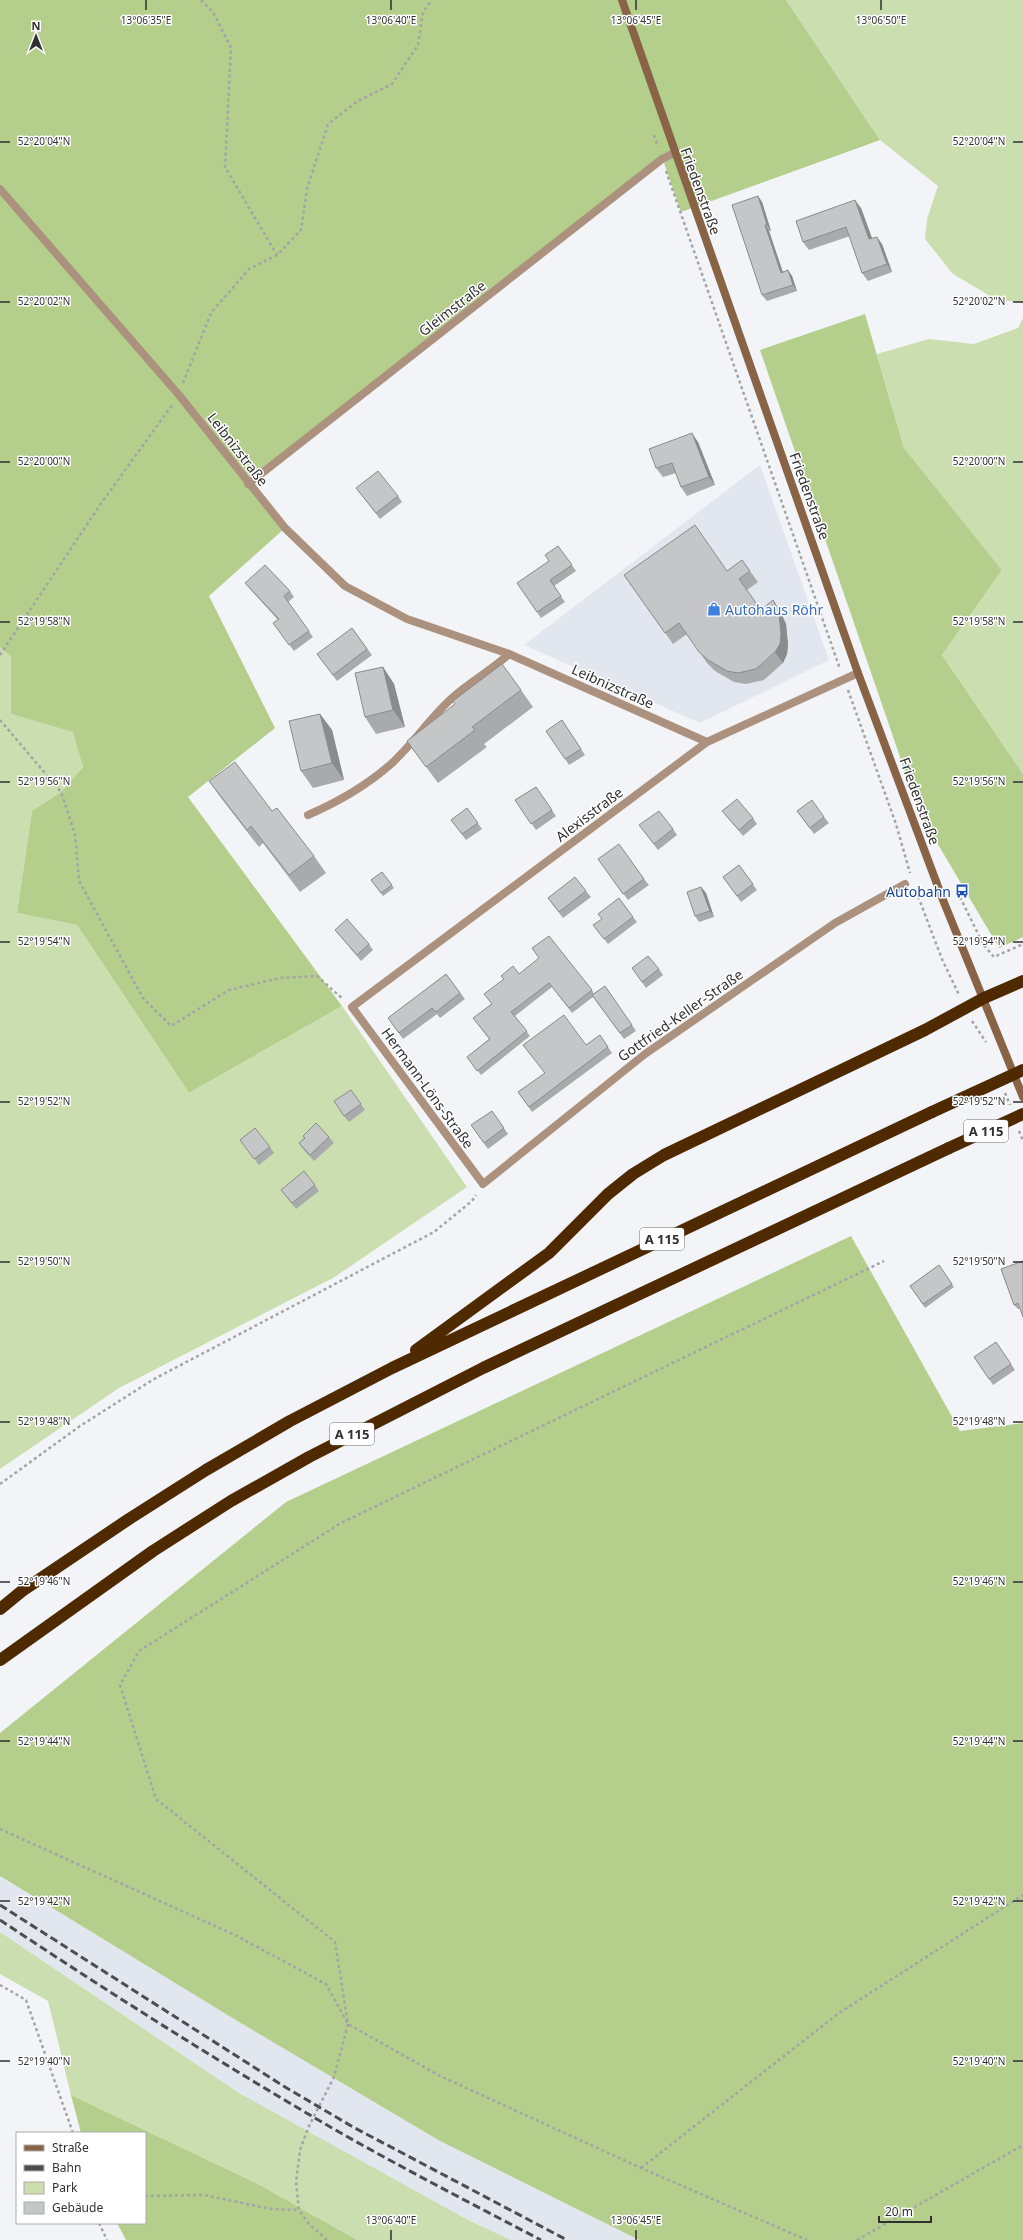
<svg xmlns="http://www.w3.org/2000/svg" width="1023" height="2240" viewBox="0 0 1023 2240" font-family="'Noto Sans',sans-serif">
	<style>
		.built { fill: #e1e6ef }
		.green { fill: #cbdeaf }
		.forest { fill: #b4cf8c }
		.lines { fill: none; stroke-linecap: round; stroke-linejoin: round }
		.path { stroke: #a4a4a6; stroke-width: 2.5; stroke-dasharray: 3 3; stroke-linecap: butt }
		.minor { stroke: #ac927e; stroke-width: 8 }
		.secondary { stroke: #886345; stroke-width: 8 }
		.motorway { stroke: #4f2900; stroke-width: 12 }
		.rail { stroke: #4d4d4f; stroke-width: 3; stroke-dasharray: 8 4; stroke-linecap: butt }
		.motorway-bridge { stroke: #4f2900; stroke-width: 12 }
		.wall { fill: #a9aaac }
		.shaded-wall { fill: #8a8b8c }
		.building { fill: #c5c6c8; stroke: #8a8b8c }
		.ticks { fill: none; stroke: #303031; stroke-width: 1.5 }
		.labels { text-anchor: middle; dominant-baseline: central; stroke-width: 3; stroke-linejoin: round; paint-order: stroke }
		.shield { fill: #fff; stroke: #6e6e6f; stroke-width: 1 }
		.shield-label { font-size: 13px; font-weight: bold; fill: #303031 }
		.street-label { font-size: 14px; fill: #303031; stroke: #fff }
		.shop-label { font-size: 14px; fill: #366cbe; stroke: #fff; text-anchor: start }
		.transit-label { font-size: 14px; fill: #164399; stroke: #fff; text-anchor: end }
		.ticks-label { font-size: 10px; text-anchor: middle; fill: #303031; stroke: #fff; stroke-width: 3; stroke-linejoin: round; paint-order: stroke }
	</style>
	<rect width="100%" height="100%" fill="#f3f4f7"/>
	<!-- built -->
	<path class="built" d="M760,465L829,660L700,723L524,645Z
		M0,1876L239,2022L440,2141L639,2240H511L468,2220L239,2093L0,1932Z"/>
	<!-- green -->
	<path class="green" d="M786,0H1023V303L995,299L953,274L925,239L927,219L938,186L880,140Z
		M1023,318V774L942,655L1002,570L904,448L877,354L929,339L974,344L1018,328Z
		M0,647L11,657V714L74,732L83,767L61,792L32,811L17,913L77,925L189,1093L342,1006L467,1187L333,1278L119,1388L0,1469Z
		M0,1932L239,2093L468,2220L511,2240H357L260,2185L71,2095L48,2001L0,1974Z"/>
	<!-- forest -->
	<path class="forest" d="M0,0H786L880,140L681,212L663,160L248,484L285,528L209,596L275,728L188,797L342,1006L189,1093L77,925L17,913L32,811L61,792L83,767L73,732L11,714V657L0,647Z
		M865,314L904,448L1002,570L942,655L1023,774V937L999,948L919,812L760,350Z
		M851,1236L960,1431L1023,1423V2240H639L440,2141L239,2022L0,1876V1733L286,1502Z
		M71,2095L260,2185L357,2240H126L117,2223H145V2133H81Z"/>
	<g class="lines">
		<!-- path -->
		<path class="path" d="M201,0L213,12L231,48L225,167L277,255
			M654,135L658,147
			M666,171L840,669
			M183,383L211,313L249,269L277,255L301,230L307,189L328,124L358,101L392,84L418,45L423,12L432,0
			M0,655L100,505L172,405
			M848,690L896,824L910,873
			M0,720L61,792L75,834L79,881L143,998L171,1026L229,990L280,978L317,976L343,999
			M916,891L942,959L959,995
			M960,897L983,944L994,957L1023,944
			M972,1021L986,1042
			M1005,1093L1010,1105
			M1019,1131L1023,1141
			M0,1484L80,1426L154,1379L434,1232L472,1201L476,1195
			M0,1829L235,1935L326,1984L348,2024L440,2076L641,2168L807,2240
			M0,1985L26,2000L73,2133
			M641,2168L839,2013L1023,1895
			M145,2196L204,2195L271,2209L299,2210
			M99,2223L107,2240
			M327,2240L309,2224L299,2210L296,2182L300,2150L309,2126L334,2077L348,2024L335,1942L156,1799L120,1685L139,1651L341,1523L884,1261
			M857,2240L1023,2145"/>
		<!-- minor -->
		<path class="minor" d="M0,189L179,395L285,528L345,586L407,619L509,654L707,742
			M248,484L662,159L674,153
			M858,673L707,742L352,1007L483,1184L645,1054L835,923L905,884
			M308,815C338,802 366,786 391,764C413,744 429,719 451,699C469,682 491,671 509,654"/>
		<!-- secondary -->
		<path class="secondary" d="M622,0L858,673L943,900L1023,1097"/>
		<!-- motorway -->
		<path class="motorway" d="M416,1350L549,1253L608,1194L633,1174L664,1155L925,1030L984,998L1023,981
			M0,1609L22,1591L129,1519L206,1470L290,1421L392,1368L932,1112
			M0,1660L153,1551L231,1501L309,1457L483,1368L949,1148"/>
		<!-- rail -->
		<path class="rail" d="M0,1905L285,2087L353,2127L567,2240
			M0,1920C113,1995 228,2068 346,2136C410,2172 476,2206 541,2240"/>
		<!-- motorway-bridge -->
		<path class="motorway-bridge" d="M932,1112L1023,1070
			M949,1148L1023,1114"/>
	</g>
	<!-- wall -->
	<path class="wall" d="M758,196L762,202L771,231H769L783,272L788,270L792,276L797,291L767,301L762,295Z
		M861,208L872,238L882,244L892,272L868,281L862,273L850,236L809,250L803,242Z
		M698,442L715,485L687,496L681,487L676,473L663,477L656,468Z
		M356,488L398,496L402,502L380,519Z
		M558,546L576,571L554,586L565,602L541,618L517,583L549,561Z
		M742,560L758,582L747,590L761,610L773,600L780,611L786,624L788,645L787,654L783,663L764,680L746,684L734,682L715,671L707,663L687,634L673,644L624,575L727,571Z
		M245,583L290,591L294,597L288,602L313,637L294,651L273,623L278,620L250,589Z
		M352,628L372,655L337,681L317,654Z
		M383,667L394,684L405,727L376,734L365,717Z
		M521,690L533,707L484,744L487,747L438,783L407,741Z
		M320,714L332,730L344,780L313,788L301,771Z
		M562,720L585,755L569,765L565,759Z
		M209,781L272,811L314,856L326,873L300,892L263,843L259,847L221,798Z
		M536,787L556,816L536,830L515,800Z
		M467,808L482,829L466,840L451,820Z
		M722,811L753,818L757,824L743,836L727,817Z
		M797,811L824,817L829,823L814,834Z
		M639,825L673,829L677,835L658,850Z
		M598,859L644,879L649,885L628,900Z
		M739,865L757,890L741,902L723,877Z
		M382,872L394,888L383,896L371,880Z
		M701,887L706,893L714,917L699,922L695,916Z
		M586,891L591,897L563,918L548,898Z
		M633,917L637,922L608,944L597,930L602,919Z
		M335,930L369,944L373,950L361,961L340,936Z
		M632,968L659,969L663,975L646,988Z
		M446,974L465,999L440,1018L437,1014L403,1039L388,1018Z
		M519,974L592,990L594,994L632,1025L636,1031L624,1039L593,997L572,1013L552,987L515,1016L530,1036L481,1075L467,1057L489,1039L473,1018L491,1004Z
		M600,1035L612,1053L532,1112L518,1092L545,1073L523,1045H586Z
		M351,1090L365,1110L349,1122L344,1116Z
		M492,1111L508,1134L488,1149L471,1125Z
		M303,1136L329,1137L334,1143L314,1161L303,1149L299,1143L304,1138Z
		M240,1140L270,1147L274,1153L259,1165Z
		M315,1185L319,1191L296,1209L281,1190Z
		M939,1265L954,1287L925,1308L910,1286Z
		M1001,1269L1020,1309H1018L1014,1305Z
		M996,1342L1015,1370L993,1385L974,1357Z"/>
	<!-- shaded-wall -->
	<path class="shaded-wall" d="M758,196L762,202L771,231L767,225Z
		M855,200L861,208L875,247L869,239Z
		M765,225L769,231L785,279L781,273Z
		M877,237L882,244L892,272L887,264Z
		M788,270L792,276L797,291L793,285Z
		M692,433L698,442L715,485L709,477Z
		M773,600L780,611L786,624L788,645L787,654L783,663L775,652Z
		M383,667L394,684L405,727L393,710Z
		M320,714L332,730L344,780L332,763Z
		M701,887L706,893L714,917L710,911Z"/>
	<!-- building -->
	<path class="building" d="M758,196L767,225H765L781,273L788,270L793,285L762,295L732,205Z
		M855,200L869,239L877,237L887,264L862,273L846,227L803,242L796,221Z
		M692,433L709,477L681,487L672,463L656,468L649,449Z
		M378,471L398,496L376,513L356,488Z
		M695,525L727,571L742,560L750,571L739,579L761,610L773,600L779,613L781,634L780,644L775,652L756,669L738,673L727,671L708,660L699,652L679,623L665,633L624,575Z
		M558,546L572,565L550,580L561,596L537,612L517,583L549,561L545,555Z
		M265,565L290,591L284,596L309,631L289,645L273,623L279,619L245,583Z
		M352,628L367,649L333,675L317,654Z
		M502,664L521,690L472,727L475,730L426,767L407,741L455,704L453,701Z
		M383,667L393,710L365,717L355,673Z
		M320,714L332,763L301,771L289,721Z
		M562,720L581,749L565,759L546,731Z
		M235,762L272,811L277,808L314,856L289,875L251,826L247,830L209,781Z
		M536,787L552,810L531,824L515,800Z
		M737,799L753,818L739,830L722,811Z
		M812,800L824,817L810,828L797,811Z
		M467,808L478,823L462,834L451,820Z
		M659,811L673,829L654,844L639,825Z
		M619,844L644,879L623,894L598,859Z
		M739,865L753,884L737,896L723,877Z
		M382,872L392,885L381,893L371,880Z
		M575,877L586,891L559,912L548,898Z
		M701,887L710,911L695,916L687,892Z
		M619,898L633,917L604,939L593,925L602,919L598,914Z
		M347,919L369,944L357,955L335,930Z
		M549,936L592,990L569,1008L549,983L511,1012L527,1031L477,1071L467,1057L490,1039L473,1018L492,1004L484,994L504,979L501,976L513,966L519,974L539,958L532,948Z
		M648,956L659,969L642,982L632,968Z
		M446,974L460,993L436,1012L432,1008L399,1033L388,1018Z
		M605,986L632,1025L620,1033L592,995Z
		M564,1015L586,1045L600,1035L608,1047L529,1107L518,1092L545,1073L523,1045Z
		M351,1090L361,1104L344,1116L334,1101Z
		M492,1111L504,1128L484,1143L471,1125Z
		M316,1123L329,1137L310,1155L299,1143L305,1138L303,1136Z
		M255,1128L270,1147L254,1159L240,1140Z
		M304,1171L315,1185L292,1203L281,1190Z
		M1023,1261V1317L1018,1303L1014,1305L1001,1269Z
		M939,1265L952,1284L923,1304L910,1286Z
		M996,1342L1011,1364L989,1379L974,1357Z"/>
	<!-- ticks -->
	<path class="ticks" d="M146,0V10M391,0V10M636,0V10M881,0V10M0,142H10M1013,142H1023M0,302H10M1013,302H1023M0,462H10M1013,462H1023M0,622H10M1013,622H1023M0,782H10M1013,782H1023M0,942H10M1013,942H1023M0,1102H10M1013,1102H1023M0,1262H10M1013,1262H1023M0,1422H10M1013,1422H1023M0,1582H10M1013,1582H1023M0,1741H10M1013,1741H1023M0,1901H10M1013,1901H1023M0,2061H10M1013,2061H1023M391,2230V2240M636,2230V2240"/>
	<!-- icons -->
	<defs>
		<g id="shop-bare" transform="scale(1.08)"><path d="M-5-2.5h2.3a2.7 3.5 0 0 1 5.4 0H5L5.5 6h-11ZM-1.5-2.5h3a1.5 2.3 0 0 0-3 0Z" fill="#3f7fe0" stroke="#fff" stroke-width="2.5" paint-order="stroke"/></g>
		<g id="bus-bare" transform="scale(1.08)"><path d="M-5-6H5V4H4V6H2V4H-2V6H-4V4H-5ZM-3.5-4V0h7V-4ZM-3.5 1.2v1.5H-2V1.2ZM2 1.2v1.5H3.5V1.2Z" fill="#1a4fb4" stroke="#fff" stroke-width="2.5" paint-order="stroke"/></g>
	</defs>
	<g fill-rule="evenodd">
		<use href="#shop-bare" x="714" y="609"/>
		<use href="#bus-bare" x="962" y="891"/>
	</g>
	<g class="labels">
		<!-- shield labels -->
		<g class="shield">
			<rect x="964" y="1120" width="44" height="22" rx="3"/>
			<rect x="640" y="1228" width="44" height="22" rx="3"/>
			<rect x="330" y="1423" width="44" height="22" rx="3"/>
		</g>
		<g class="shield-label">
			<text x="986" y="1131">A 115</text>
			<text x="662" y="1239">A 115</text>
			<text x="352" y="1434">A 115</text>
		</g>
		<!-- street labels -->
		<g class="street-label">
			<text transform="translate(701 191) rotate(70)">Friedenstraße</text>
			<text transform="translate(452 308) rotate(-38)">Gleimstraße</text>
			<text transform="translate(238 449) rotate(52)">Leibnizstraße</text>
			<text transform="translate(810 496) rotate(70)">Friedenstraße</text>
			<text transform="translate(613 686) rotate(24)">Leibnizstraße</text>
			<text transform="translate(920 801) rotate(70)">Friedenstraße</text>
			<text transform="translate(589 814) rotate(-37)">Alexisstraße</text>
			<text transform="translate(680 1015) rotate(-35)">Gottfried-Keller-Straße</text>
			<text transform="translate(428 1088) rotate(54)">Hermann-Löns-Straße</text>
		</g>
		<!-- shop labels -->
		<g class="shop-label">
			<text x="725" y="609">Autohaus Röhr</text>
		</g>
		<!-- transit labels -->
		<g class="transit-label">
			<text x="951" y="891">Autobahn</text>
		</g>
	</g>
	<g class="ticks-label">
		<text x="146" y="24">13°06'35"E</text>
		<text x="391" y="24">13°06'40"E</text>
		<text x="636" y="24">13°06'45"E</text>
		<text x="881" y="24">13°06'50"E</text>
		<text x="44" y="145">52°20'04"N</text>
		<text x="979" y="145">52°20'04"N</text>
		<text x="44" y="305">52°20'02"N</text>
		<text x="979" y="305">52°20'02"N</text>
		<text x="44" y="465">52°20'00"N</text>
		<text x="979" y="465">52°20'00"N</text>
		<text x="44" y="625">52°19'58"N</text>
		<text x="979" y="625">52°19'58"N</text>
		<text x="44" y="785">52°19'56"N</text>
		<text x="979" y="785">52°19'56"N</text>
		<text x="44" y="945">52°19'54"N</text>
		<text x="979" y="945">52°19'54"N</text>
		<text x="44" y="1105">52°19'52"N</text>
		<text x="979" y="1105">52°19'52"N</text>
		<text x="44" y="1265">52°19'50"N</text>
		<text x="979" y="1265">52°19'50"N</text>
		<text x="44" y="1425">52°19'48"N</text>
		<text x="979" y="1425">52°19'48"N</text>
		<text x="44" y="1585">52°19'46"N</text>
		<text x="979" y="1585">52°19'46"N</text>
		<text x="44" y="1745">52°19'44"N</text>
		<text x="979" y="1745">52°19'44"N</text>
		<text x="44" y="1905">52°19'42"N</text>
		<text x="979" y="1905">52°19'42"N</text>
		<text x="44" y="2065">52°19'40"N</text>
		<text x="979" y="2065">52°19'40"N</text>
		<text x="391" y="2224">13°06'40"E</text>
		<text x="636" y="2224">13°06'45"E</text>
	</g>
	<!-- legend -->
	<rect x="16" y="2132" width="130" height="92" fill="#ffffff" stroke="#acacad"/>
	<rect x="24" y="2145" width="20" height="6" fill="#886345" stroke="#acacad"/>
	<text x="52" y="2152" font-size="12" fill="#303031">Straße</text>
	<rect x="24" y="2165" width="20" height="6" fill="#4d4d4f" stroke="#acacad"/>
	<text x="52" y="2172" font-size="12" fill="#303031">Bahn</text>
	<rect x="24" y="2182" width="20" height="12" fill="#cbdeaf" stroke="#acacad"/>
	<text x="52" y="2192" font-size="12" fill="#303031">Park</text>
	<rect x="24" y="2202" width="20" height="12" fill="#c5c6c8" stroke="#acacad"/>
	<text x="52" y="2212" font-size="12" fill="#303031">Gebäude</text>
	<!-- north arrow -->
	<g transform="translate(36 36)" stroke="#ffffff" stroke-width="3" paint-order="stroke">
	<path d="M0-3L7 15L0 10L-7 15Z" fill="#303031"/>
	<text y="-6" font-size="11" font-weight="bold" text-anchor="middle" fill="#303031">N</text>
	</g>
	<!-- scale -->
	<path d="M879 2216v6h52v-6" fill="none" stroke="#303031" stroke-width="2"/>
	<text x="885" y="2216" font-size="12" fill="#303031" stroke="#ffffff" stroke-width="3" paint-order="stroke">20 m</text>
</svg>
